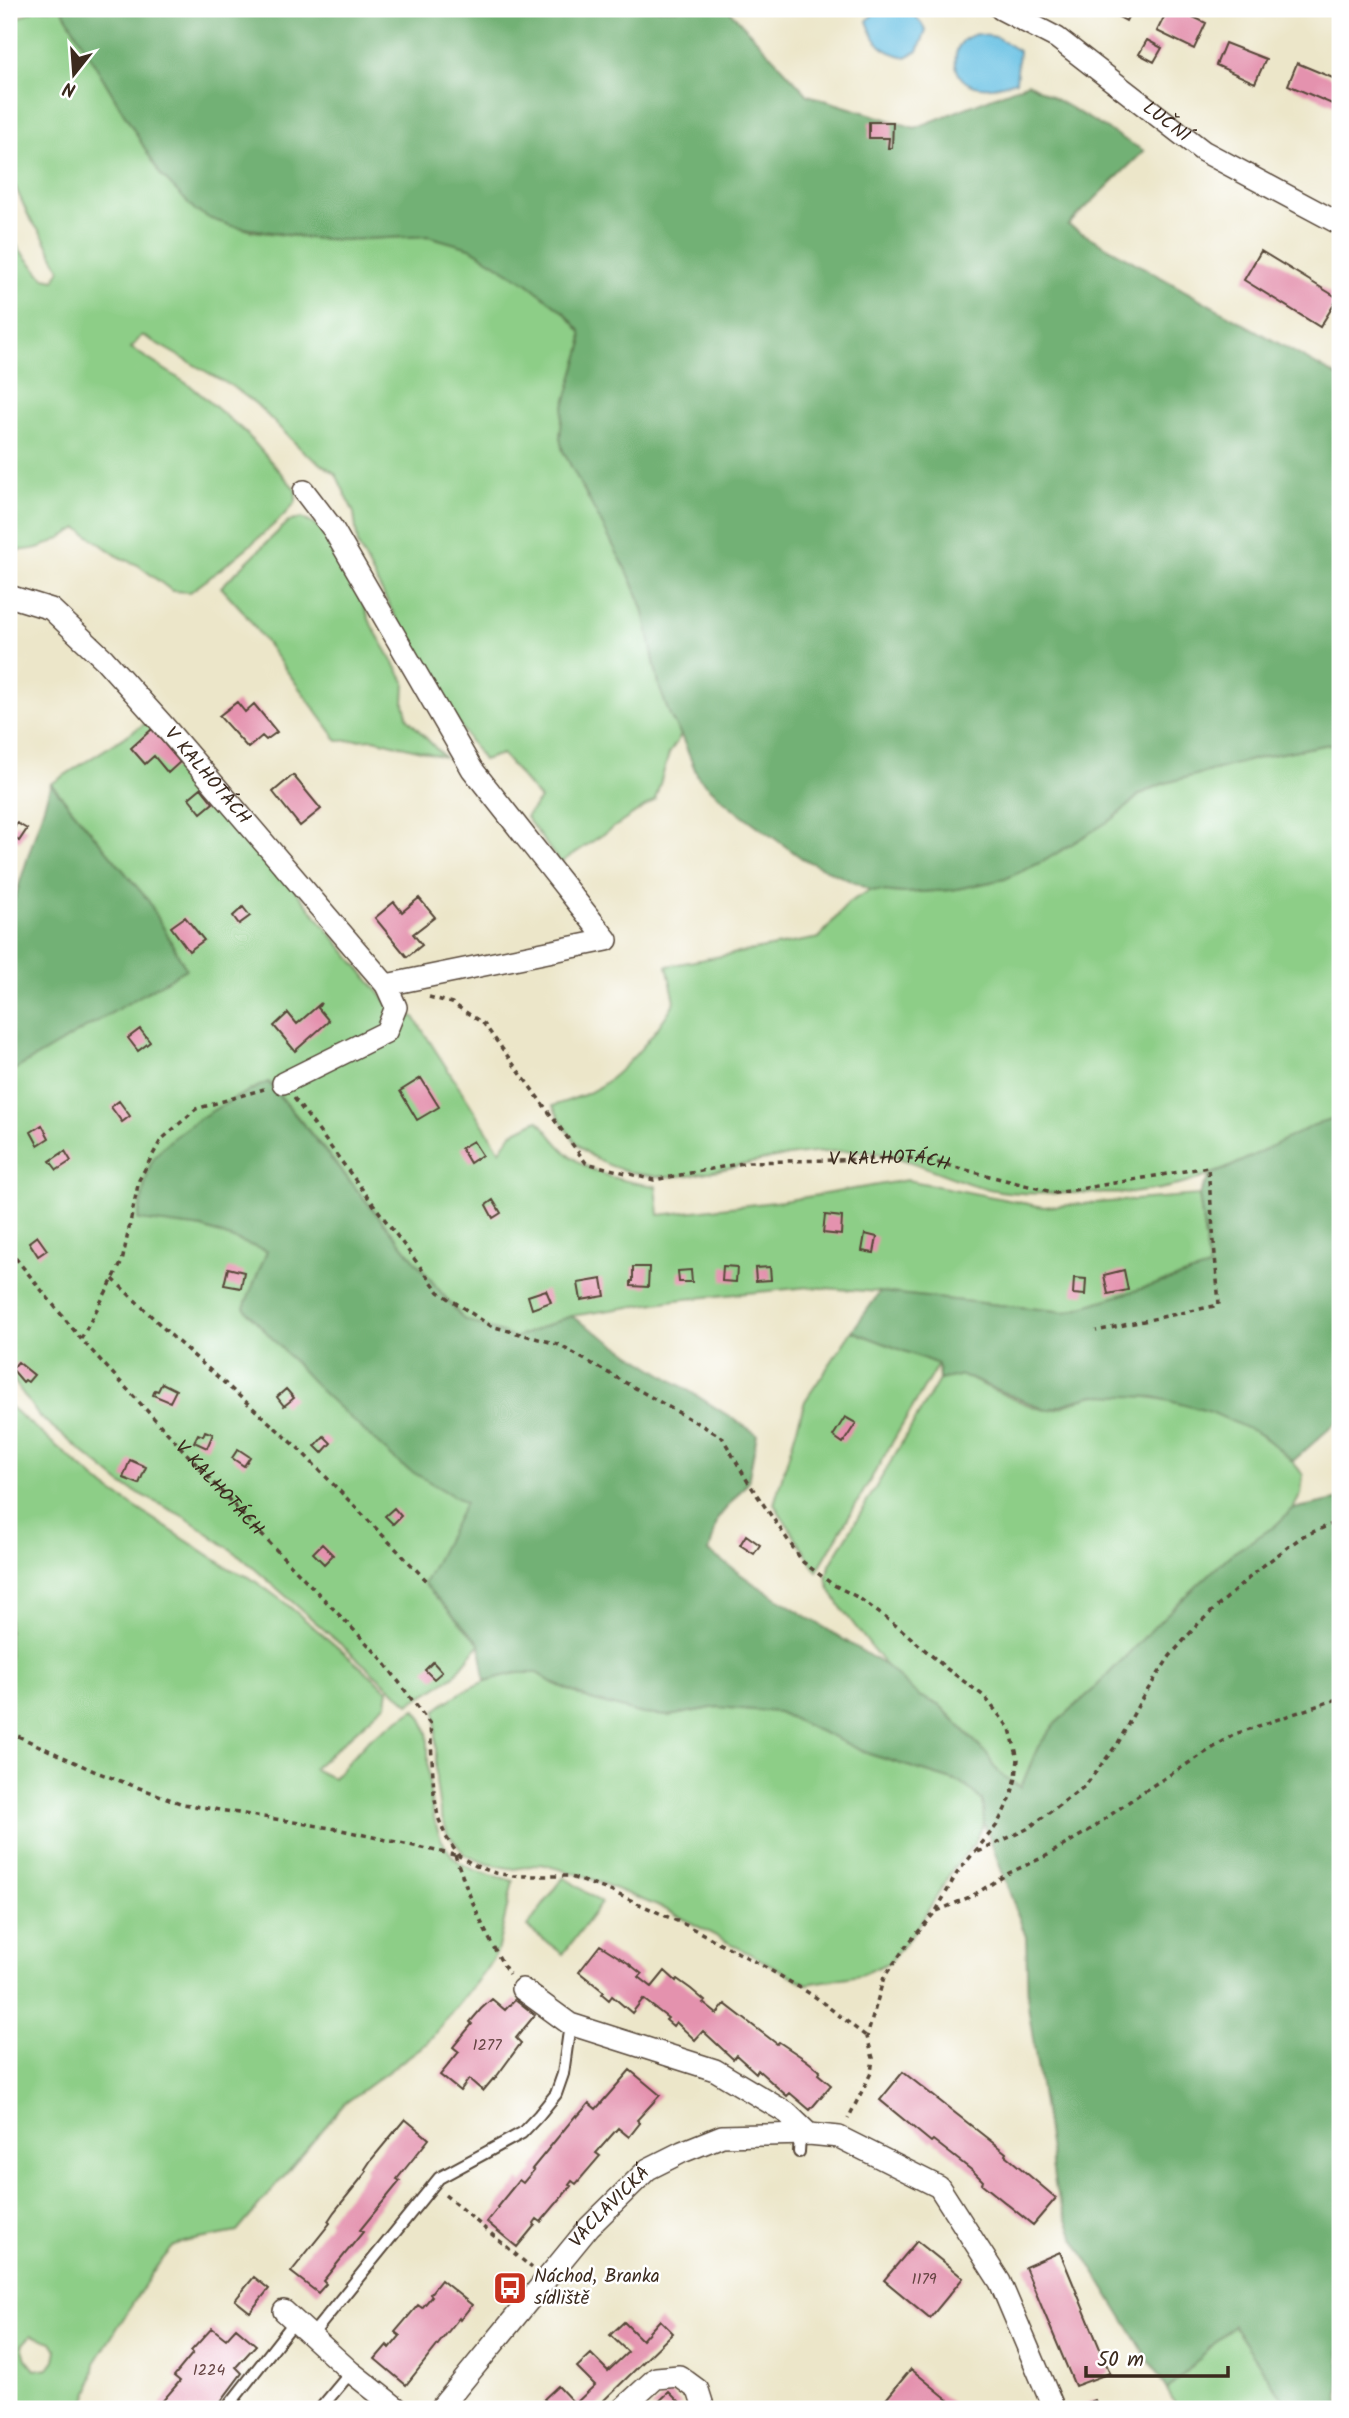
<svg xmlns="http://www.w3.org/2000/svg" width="1349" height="2418" viewBox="0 0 1349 2418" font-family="Kalam,sans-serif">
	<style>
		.green { fill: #8dce87; stroke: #647c52; stroke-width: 2; fill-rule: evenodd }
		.forest { fill: #72b174; stroke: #566e49; stroke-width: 2 }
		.water { fill: #65c0e3; stroke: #507580; stroke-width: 2 }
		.building { fill: #e492ae }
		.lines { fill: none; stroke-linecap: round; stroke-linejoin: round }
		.lane-casing { stroke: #564638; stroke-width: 14 }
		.street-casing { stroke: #564638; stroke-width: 24 }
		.path { stroke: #564638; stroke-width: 3.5; stroke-dasharray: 5 5; stroke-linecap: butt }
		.lane { stroke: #fff; stroke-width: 10 }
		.street { stroke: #fff; stroke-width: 21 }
		.labels { text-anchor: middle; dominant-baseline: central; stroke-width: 5; stroke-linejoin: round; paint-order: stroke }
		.number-label { font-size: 16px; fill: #654442 }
		.street-label { font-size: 19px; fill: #3b2a1e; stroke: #fff }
		.poi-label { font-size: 19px; fill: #3b2a1e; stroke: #fff; text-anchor: start }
	</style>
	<rect width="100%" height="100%" fill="#fff"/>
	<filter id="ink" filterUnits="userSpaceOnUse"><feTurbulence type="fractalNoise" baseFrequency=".0143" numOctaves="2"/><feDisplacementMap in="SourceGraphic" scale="14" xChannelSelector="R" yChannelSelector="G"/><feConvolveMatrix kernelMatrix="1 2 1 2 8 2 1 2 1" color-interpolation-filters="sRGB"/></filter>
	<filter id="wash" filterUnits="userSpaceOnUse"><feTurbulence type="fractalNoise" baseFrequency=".00686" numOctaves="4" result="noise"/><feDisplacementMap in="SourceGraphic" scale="28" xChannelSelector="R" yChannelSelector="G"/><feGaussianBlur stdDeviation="1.57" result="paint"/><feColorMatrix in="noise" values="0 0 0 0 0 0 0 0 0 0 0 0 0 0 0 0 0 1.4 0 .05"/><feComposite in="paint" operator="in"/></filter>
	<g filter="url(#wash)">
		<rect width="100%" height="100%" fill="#ece6c9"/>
		<!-- green -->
		<path class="green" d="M35,9H62L160,174L211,219L252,231L309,238L344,240L428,236L470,248L528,284L565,313L581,332L582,346L563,410L560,438L563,451C590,502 622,552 642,606C649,623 650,640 653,658C658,684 667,712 681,735L669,754L655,800L560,863L526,817L540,799L502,754L483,760L429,680L380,588L358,545L354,513L336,474L305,453L256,404L233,387L142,335L131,348L192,387L245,432L295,489C296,491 296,499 296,500C291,515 206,581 190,592L172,591L138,565L119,557L78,528C55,542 36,553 9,550V232L19,249L44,278L55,280L60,269L44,238L29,217L9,173V23Z
			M302,518L322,529L342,554L372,626L405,682L404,704L408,719L444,757L374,739L338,741L242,610L221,587L288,522Z
			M154,718L390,1006L414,1017L500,1151L512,1133L538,1120C548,1131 557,1145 568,1154C593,1175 624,1182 656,1186L659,1215L783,1201L907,1180L1043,1207L1199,1195L1209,1268L1066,1312L880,1292L809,1287L676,1300L571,1316L515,1338L463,1319L269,1082C237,1096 163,1134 150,1166C144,1182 142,1202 138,1219L203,1228L267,1251L401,1465L465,1503L480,1644L453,1677L409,1704L240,1556L185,1517L124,1486L38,1415L9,1374V1073L186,969L148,900L51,784Z
			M1340,742V1117C1299,1130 1264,1153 1225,1169C1198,1181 1168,1189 1139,1192C1120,1195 1100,1193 1080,1193C1047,1193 1013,1196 981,1187C937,1175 895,1149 849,1151C825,1151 799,1154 775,1158C730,1166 681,1184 635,1173C590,1163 573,1146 553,1106C563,1102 574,1099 584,1095C619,1080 657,1033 675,1001L667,966L819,938L848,903L870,890L903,893L952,890L1005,879L1114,818L1141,794L1162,784L1266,756Z
			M852,1331L938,1364L817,1571L774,1504L805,1401Z
			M962,1375C977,1382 1033,1410 1046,1410C1063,1410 1080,1396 1097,1395C1167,1393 1261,1415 1303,1475L1301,1494L1293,1509L1275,1526L1230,1555L1166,1615L1093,1690L1056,1723L1038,1747L1021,1787L1006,1779L993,1766L988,1755L941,1706L919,1696L886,1666L842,1609L830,1589L826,1576L830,1565L939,1380Z
			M9,1406L106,1488L230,1569L249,1577L284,1602L388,1690L386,1704L313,1769L333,1778L368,1740L415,1709C430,1727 428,1738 428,1760C429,1792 431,1844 462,1864C477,1873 496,1876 513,1881L497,1952L485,1971L427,2043L344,2104L237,2232L184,2242L173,2247L156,2267L95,2363L91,2388L82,2409H9ZM31,2335L52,2342L57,2350L55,2360L49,2368L35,2370L26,2359L22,2345Z
			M527,1672L537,1673L553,1683L591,1700L643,1714L669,1716L717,1707L778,1712L869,1754L962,1783L983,1801L984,1823L974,1844L953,1869L919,1925L890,1962L860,1975L807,1984L667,1910L584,1876L541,1864L514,1869L488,1864L465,1855L447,1832L440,1811L436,1782V1710C462,1689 493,1675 527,1672Z
			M564,1877L601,1903L563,1954L527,1927Z
			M1233,2325L1290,2409H1178L1167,2390Z"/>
		<!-- forest -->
		<path class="forest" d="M62,9H728L808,95L915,128L1028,83L1144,151L1068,225L1340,378V742L1266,756L1162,784L1140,794L1114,818L1044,861L1005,879L952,890L903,893L870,890L803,859L730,806L698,777L681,735L671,718L660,689L643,608L632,581L563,451L560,438L563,410L582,346L581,332L565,313L528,284L470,248L428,236L344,240L309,238L232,226L211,219L195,210L160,174Z
			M51,784L148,900L186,969L9,1073V917Z
			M268,1082L463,1319L515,1338L571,1316L757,1434L748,1482L718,1518L709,1552L753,1583L886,1666L919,1696L940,1706L988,1755L993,1766L1006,1779L1021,1787L1038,1747L1056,1723L1093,1690L1166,1615L1230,1555L1275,1526L1293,1509L1340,1499V2409H1290L1233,2325L1167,2390L1074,2238L1056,2191L1028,2006L1026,1937L984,1823L983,1801L962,1783L869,1754L778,1712L717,1707L669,1716L643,1714L591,1700L553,1683L537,1673H515L485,1681L480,1644L424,1584L465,1503L401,1465L321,1391L244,1308L267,1251L203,1228L138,1220C142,1202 144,1183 150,1166C162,1134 237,1096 268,1082Z
			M1340,1117V1419L1293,1461L1262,1435L1211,1412L1154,1397L1094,1395L1046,1410L962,1375L939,1380L938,1364L852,1331L880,1292L1066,1312L1209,1268L1199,1195L1211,1174L1226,1169L1314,1125Z"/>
		<!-- water -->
		<path class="water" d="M877,9C900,7 915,8 926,31L918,51L906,57C882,52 875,44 867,21Z
			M976,34L996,37L1019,51L1016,81C1001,86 981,92 966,82C954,74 952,53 962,42C965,38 971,36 976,34Z"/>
		<g id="blocks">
			<!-- building -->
			<path class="building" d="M1104,9H1132L1126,21Z
				M1168,9H1176L1206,23L1194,49L1157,31Z
				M1147,40L1162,48L1154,62L1139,54Z
				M1225,43L1266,59L1255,83L1216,65Z
				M1297,63L1340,81L1339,107L1288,85Z
				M869,122H893L892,148H888L889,138H869Z
				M1261,251L1338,298L1320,327L1244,280Z
				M237,702L245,712L254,704L277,732L266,740L262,736L248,748L219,716Z
				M152,729L180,762L168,773L154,756L145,764L131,748Z
				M293,775L321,809L300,826L273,792Z
				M201,788L213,803L201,813L189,798Z
				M17,823L27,829L19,841L10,835Z
				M419,898L435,917L413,934L422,945L407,957L375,918L394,902L402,912Z
				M243,907L250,916L239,924L233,916Z
				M185,917L204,940L189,951L171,927Z
				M321,1003L318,1008L329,1021L295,1051L274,1026L288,1013L297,1024Z
				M140,1029L150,1042L138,1051L128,1038Z
				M421,1078L439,1107L417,1120L400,1091Z
				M119,1101L130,1116L122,1122L111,1107Z
				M42,1125L49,1138L38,1145L31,1132Z
				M473,1141L482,1155L470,1163L461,1148Z
				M65,1151L71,1161L57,1170L50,1161Z
				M493,1200L501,1213L493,1218L486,1205Z
				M825,1215L842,1217L841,1235L823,1233Z
				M865,1234L877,1237L874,1253L862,1251Z
				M37,1236L47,1250L38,1256L29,1242Z
				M723,1266L737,1267L736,1282L722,1281Z
				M633,1267H649L648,1287L631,1286V1281H633Z
				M770,1267L771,1280L756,1281L755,1268Z
				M228,1268L244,1272L241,1288L224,1285Z
				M691,1270L692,1282H679L678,1271Z
				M1124,1270L1128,1290L1108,1294L1104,1275Z
				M1074,1278L1086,1279L1085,1295L1073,1294Z
				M602,1279L605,1296L581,1300L578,1283Z
				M546,1290L551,1302L532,1309L528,1296Z
				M18,1362L34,1375L28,1382L25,1380L23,1382L12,1369Z
				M162,1383L176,1390L170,1402L153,1395L155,1390L158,1391Z
				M286,1389L294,1398L284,1406L277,1397Z
				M845,1417L856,1423L843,1443L833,1436Z
				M205,1431L213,1434L207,1448L194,1442L198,1434L203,1436Z
				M324,1436L331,1443L322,1453L315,1446Z
				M238,1449L250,1457L244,1466L232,1458Z
				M130,1460L146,1467L139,1484L123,1478Z
				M394,1508L401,1516L393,1524L385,1516Z
				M746,1535L760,1545L754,1554L740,1545Z
				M322,1544L333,1555L324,1564L313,1553Z
				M433,1662L442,1672L434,1679L425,1670Z
				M600,1945L628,1963L642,1974L639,1977L652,1987L665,1971L676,1981L677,1979L691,1989L705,2001L703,2003L717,2014L725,2004L777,2044L779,2042L806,2060L820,2071L818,2074L831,2085L810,2110L790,2093L787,2096L758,2070L756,2073L736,2055L733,2059L703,2031L695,2040L676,2022L673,2026L666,2020L668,2018L643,1999L632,2013L612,1996L609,2000L602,1994L604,1992L579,1972Z
				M492,1999L505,2010L515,1999L535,2015L516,2038L521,2043L494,2080L493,2079L483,2091L469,2079L460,2091L440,2075L459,2052L453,2047L472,2024L470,2022L481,2009Z
				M630,2070L660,2095L637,2120L640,2123L629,2137L618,2128L596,2153L600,2156L576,2184L572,2181L569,2185L571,2186L541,2222L537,2219L534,2223L535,2225L517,2247L487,2222L498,2208L497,2207L519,2180L523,2183L534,2170L532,2169L576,2115L577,2117L589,2103L596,2109Z
				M903,2072L1006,2153L1005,2155L1056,2198L1033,2225L982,2184L983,2181L974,2172L933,2140L931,2142L880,2100Z
				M405,2119L429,2139L397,2179L400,2181L360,2230L363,2232L323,2281L326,2284L318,2293L291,2272L330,2223L328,2221L334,2212L367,2171L365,2169L371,2160Z
				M917,2241L963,2278L930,2318L884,2280Z
				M1060,2252L1110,2373L1075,2386L1025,2267Z
				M254,2277L269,2289L250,2312L235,2300Z
				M441,2280L472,2305L460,2320L459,2318L406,2385L375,2359L387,2345L390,2348L400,2336L395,2332L418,2305L422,2308L432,2296L430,2294Z
				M660,2320L673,2333L595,2409H554L544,2399L558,2386L575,2404L595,2385L577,2367L591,2354L608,2371L628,2352L610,2335L624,2322L642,2340Z
				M212,2328L226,2339L236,2328L256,2345L236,2367L242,2373L215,2409H167L160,2404L180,2381L174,2376L193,2353L191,2351Z
				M911,2369L957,2407L955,2409H878Z
				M669,2392L681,2404L676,2409H651Z
				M1095,2400L1099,2409H1078L1077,2407Z"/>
		</g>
	</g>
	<g filter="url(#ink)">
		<use href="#blocks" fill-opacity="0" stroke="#564638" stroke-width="2"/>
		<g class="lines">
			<!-- lane casing -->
			<g class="lane-casing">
				<path id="lane" d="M799,2152L800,2135
					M311,2336L439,2178L522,2133L539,2115L556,2094L563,2074L570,2024
					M226,2409L295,2321
					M320,2409L351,2372"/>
			</g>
			<!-- street casing -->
			<g class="street-casing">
				<g id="street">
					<path id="s3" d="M1001,9L1057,38L1203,151L1340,224"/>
					<path d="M304,491L333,529L472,769L607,940L386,985"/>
					<path id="s4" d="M9,596L51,609L104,659L164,726L386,985L396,1007L386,1032L283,1083"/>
					<path d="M522,1989L570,2024L715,2070L787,2113L809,2134"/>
					<path d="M284,2311L351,2372L398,2409"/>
					<path id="s5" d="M440,2409L589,2227L648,2169L682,2152L722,2136L809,2134L839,2137L939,2187L1000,2282L1054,2409"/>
					<path d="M622,2409L656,2378L679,2376L698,2390L704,2409"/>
				</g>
			</g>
			<!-- path -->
			<g class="path">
				<path id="s1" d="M429,997L452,1003L484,1024L586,1163L654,1180L748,1162L919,1158L1056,1193L1208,1167L1219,1305L1096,1331"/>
				<path d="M294,1098L439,1292L491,1326L557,1344L722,1437L748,1482L803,1562L832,1584L859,1598L902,1630L947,1669L984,1696L1010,1729L1018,1759L1016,1778L1010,1799L997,1825L957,1873L936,1911L907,1945L884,1977L867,2037L873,2058L871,2073L848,2119"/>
				<path id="s2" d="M9,1250L81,1339L255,1528L381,1658L430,1724L434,1793L438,1817L446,1837L459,1856L476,1866L495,1873L513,1876H568L608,1890L686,1925L765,1967L814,1996L867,2037"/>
				<path d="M113,1279L177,1341L297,1447L428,1582"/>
				<path d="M81,1339L122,1262L139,1180L161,1140L196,1109L264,1089"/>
				<path d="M9,1732L96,1772L183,1804L337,1829L459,1856"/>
				<path d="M978,1852L1027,1829L1085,1786L1118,1743L1141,1700L1170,1656L1199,1623L1260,1568L1303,1536L1340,1521"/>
				<path d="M455,1855C469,1897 486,1937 509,1974"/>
				<path d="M937,1911L972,1896L1009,1873L1046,1856L1088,1831L1144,1791L1235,1734L1340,1698"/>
				<path d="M445,2195L532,2268"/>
			</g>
			<!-- lane -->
			<use href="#lane" class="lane"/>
			<!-- street -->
			<use href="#street" class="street"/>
		</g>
	</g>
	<!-- icons -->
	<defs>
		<g id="bus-square" transform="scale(1.75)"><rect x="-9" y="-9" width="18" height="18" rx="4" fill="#c8321e" stroke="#fff"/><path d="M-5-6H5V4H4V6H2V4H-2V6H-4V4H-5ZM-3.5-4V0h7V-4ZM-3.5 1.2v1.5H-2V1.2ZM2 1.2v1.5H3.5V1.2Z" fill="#fff"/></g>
	</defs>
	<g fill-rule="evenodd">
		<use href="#bus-square" x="510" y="2288"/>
	</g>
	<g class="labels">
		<!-- number labels -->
		<g class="number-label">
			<text x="487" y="2045">1277</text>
			<text x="924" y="2279">1179</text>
			<text x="209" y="2370">1224</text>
		</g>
		<!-- street labels -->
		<g class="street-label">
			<text stroke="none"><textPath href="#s3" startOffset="201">LUČNÍ</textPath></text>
			<text stroke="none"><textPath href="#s4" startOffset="273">V KALHOTÁCH</textPath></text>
			<text stroke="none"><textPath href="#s1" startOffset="542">V KALHOTÁCH</textPath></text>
			<text stroke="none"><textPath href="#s2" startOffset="318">V KALHOTÁCH</textPath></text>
			<text stroke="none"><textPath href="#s5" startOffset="264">VÁCLAVICKÁ</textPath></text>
		</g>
		<!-- poi labels -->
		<g class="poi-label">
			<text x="534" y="2277">Náchod, Branka<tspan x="534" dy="22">sídliště</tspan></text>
		</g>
	</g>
	<!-- margin -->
	<rect width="1349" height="2418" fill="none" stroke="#fff" stroke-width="35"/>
	<!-- north arrow -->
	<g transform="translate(74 74) rotate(197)" stroke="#ffffff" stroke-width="5" paint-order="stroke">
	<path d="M0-5L12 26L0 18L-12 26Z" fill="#3b2a1e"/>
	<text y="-10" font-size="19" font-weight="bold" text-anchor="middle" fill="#3b2a1e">N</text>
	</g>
	<!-- scale -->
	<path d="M1086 2366v10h142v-10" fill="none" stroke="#3b2a1e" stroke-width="3.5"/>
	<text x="1097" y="2366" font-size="21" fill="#3b2a1e" stroke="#ffffff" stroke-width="5" paint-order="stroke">50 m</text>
</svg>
